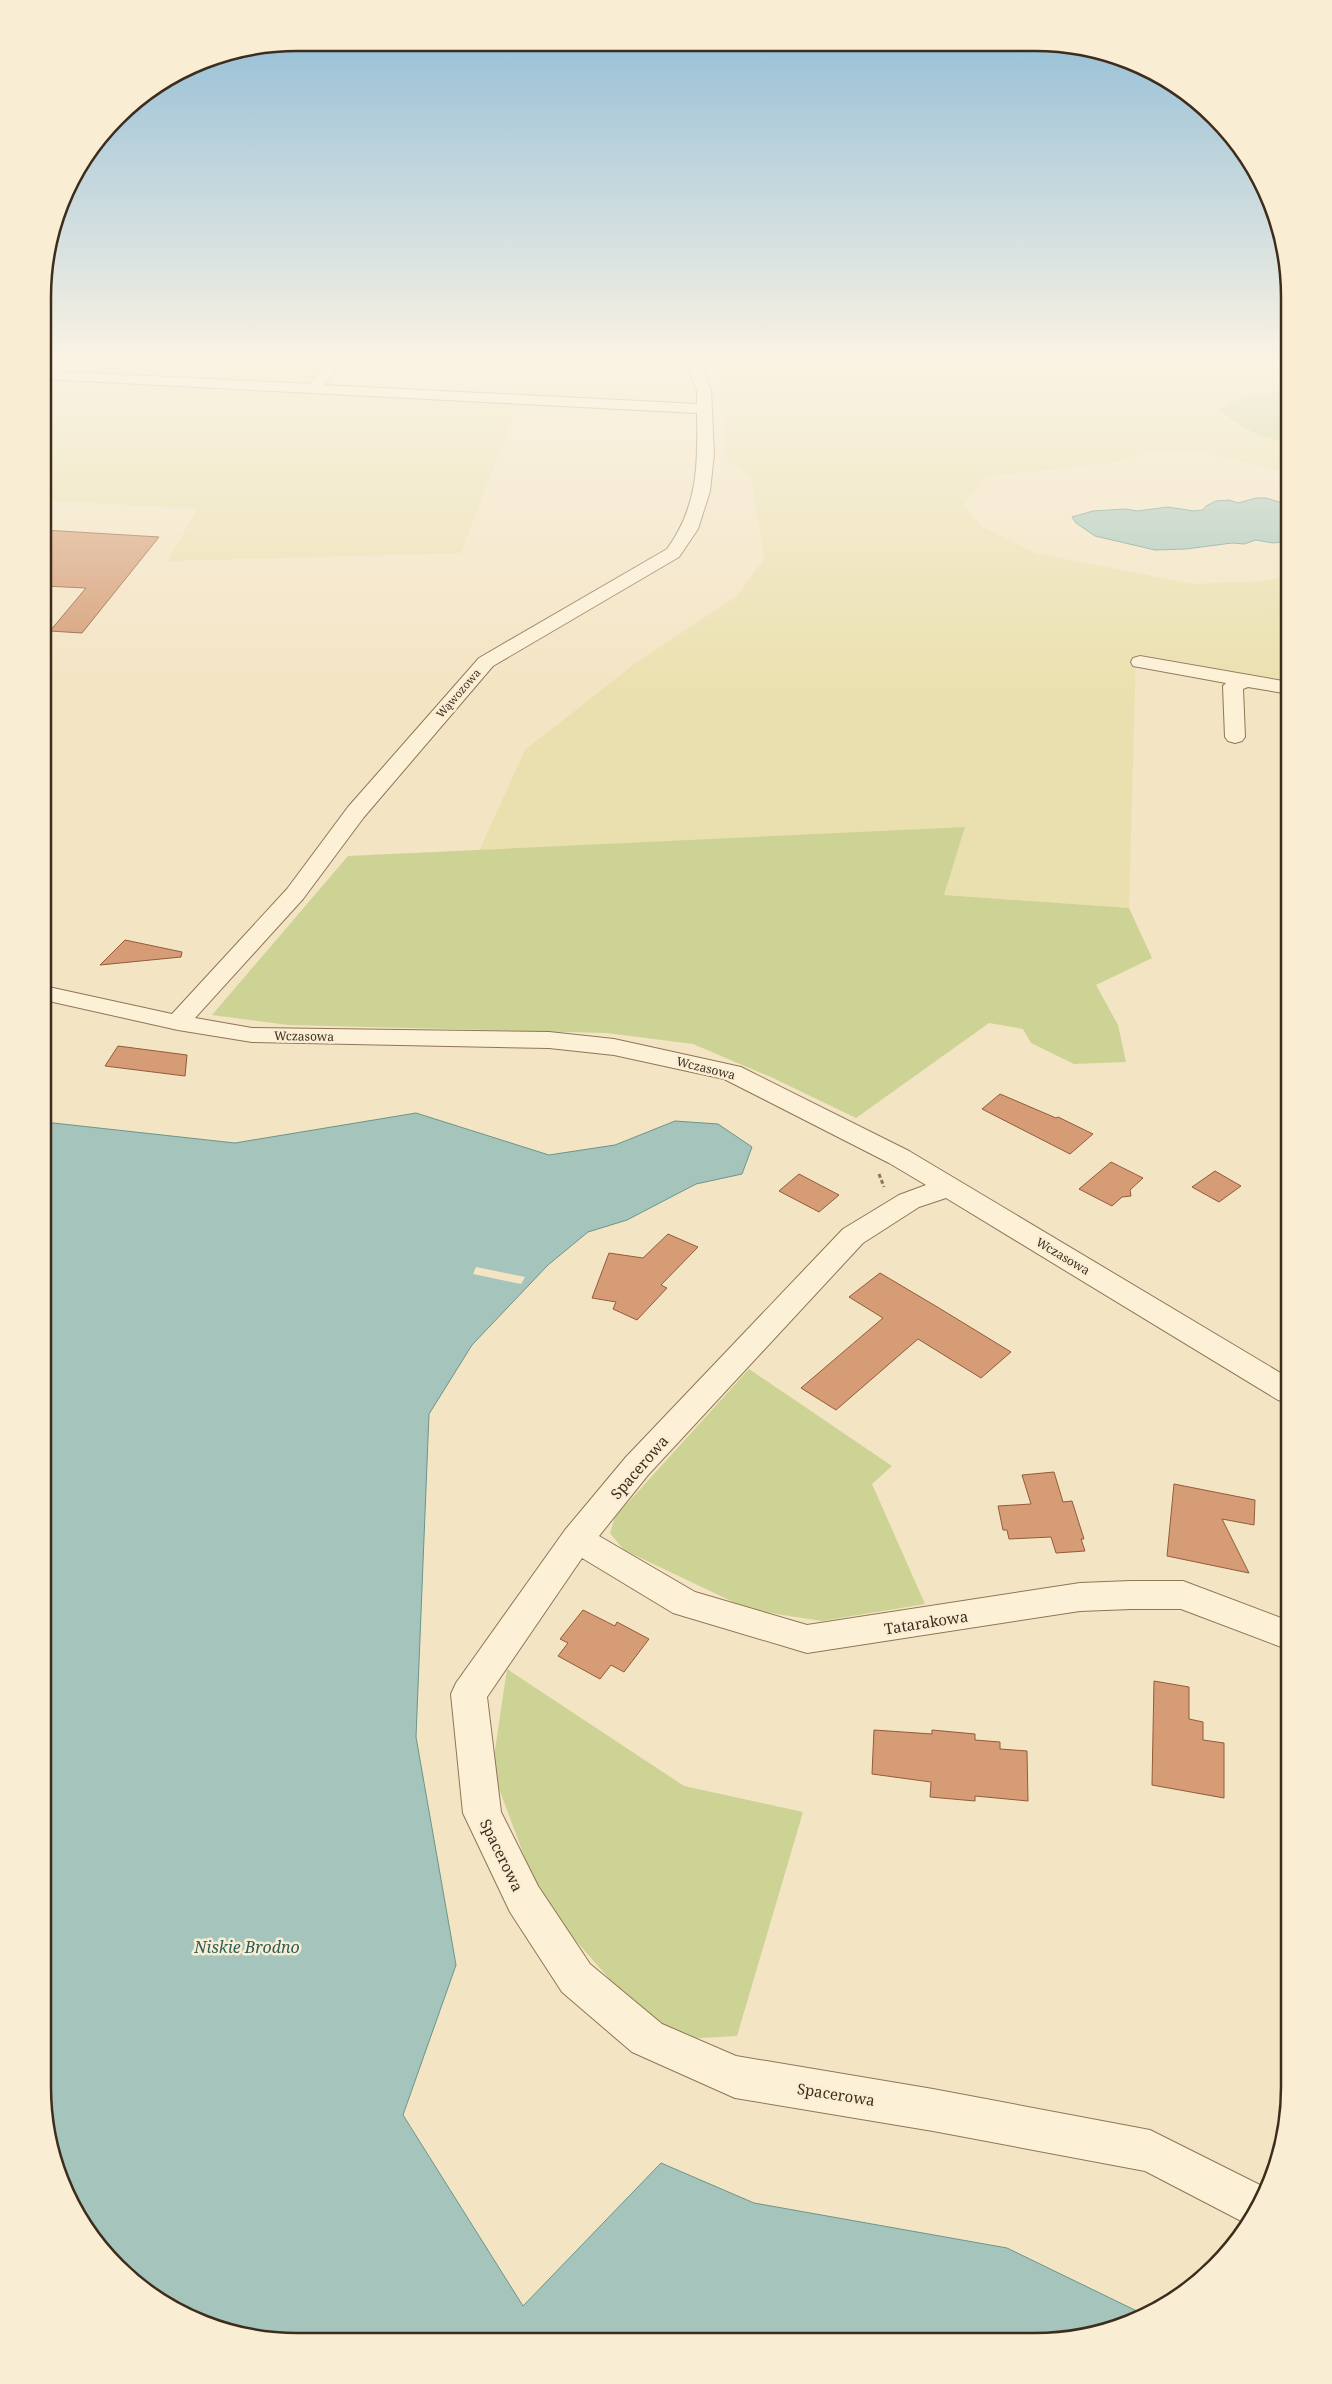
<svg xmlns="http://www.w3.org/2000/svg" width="1332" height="2384" viewBox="0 0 1332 2384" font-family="'Noto Serif',serif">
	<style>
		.farmland { fill: #eae0af }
		.green { fill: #ccd395 }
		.water { fill: #a5c5bc; stroke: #6b958a }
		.pier { fill: #f3e4c3 }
		.building { fill: #d59c75; stroke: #925c3a }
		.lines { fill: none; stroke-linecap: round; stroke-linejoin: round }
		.minor-casing { stroke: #907557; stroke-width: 2 }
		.path { stroke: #907557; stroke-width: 3; stroke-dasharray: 4 2.5; stroke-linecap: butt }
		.minor { fill: #fcf1d7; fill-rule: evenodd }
		.labels { text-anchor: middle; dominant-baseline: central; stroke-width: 5; stroke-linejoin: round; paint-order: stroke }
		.far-street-label { font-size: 11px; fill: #3e2d1d; stroke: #f9eed4 }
		.street-label { font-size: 12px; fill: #3e2d1d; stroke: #f9eed4 }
		.near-street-label { font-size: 15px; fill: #3e2d1d; stroke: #f9eed4 }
		.near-water-label { font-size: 16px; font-style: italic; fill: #2b5f5c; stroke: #f9eed4 }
		.rim { fill: none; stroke: #3e2d1d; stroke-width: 2.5 }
	</style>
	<rect width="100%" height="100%" fill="#f3e4c3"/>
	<!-- farmland -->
	<path class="farmland" d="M45,358H330L310,387L519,401L461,553L168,561L197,509L44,500Z
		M711,358H1289V385L1284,389L1266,439L1289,443V473L1194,450L1142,453L1123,461L985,477L963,505L982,527L1035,553L1192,584L1266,581L1289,575V681L1136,654L1129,908L944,895L965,827L479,851L525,750L633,665L737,596L765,558L750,477L725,458L724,399Z"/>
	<!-- green -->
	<path class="green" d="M1289,385V443C1258,438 1243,428 1218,409L1235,400L1284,389Z
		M965,827L944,895L1129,908L1152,958L1096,985L1118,1025L1126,1062L1074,1064L1031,1043L1023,1029L989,1023L856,1118L773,1078L693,1044L607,1033L288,1025L212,1015L348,856Z
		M749,1369L892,1466L872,1484L925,1604L822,1621L750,1610L624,1550L610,1533L615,1517Z
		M507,1669L684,1786L803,1812L737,2036L683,2039L620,1991L541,1901L492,1770Z"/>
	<!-- water -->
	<path class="water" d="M1256,498H1266L1289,505V541L1273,543L1256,540L1244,544L1232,543L1186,549L1155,550L1095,536L1076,523L1072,517L1093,511L1125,509L1138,511L1168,507L1194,511L1203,510L1206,506L1216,501L1229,500L1238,503Z
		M416,1113L549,1155L615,1145L675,1121L718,1124L752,1147L742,1174L696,1184L627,1220L588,1232L548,1265L472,1345L429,1414L416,1737L456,1965L403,2115L523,2306L661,2163L754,2203L1007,2248L1143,2314L1117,2328L1035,2341L264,2339L185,2315L129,2278L86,2229L56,2169L43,2087L44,1122L235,1143Z"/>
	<!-- pier -->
	<path class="pier" d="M476,1267L525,1277L521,1284L473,1274Z"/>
	<!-- building -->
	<path class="building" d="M44,530L159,537L82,633L50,631L86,588L44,586Z
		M125,940L182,952L181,957L100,965Z
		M118,1046L187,1055L185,1076L105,1066Z
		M1000,1094L1056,1118L1058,1117L1093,1134L1070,1154L982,1109Z
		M1111,1162L1143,1178L1130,1190L1131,1196L1122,1197L1112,1206L1079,1189Z
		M1215,1171L1241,1186L1219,1202L1192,1187Z
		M799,1174L839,1195L819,1212L779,1191Z
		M668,1234L698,1247L661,1285L667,1288L637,1320L613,1309L616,1302L592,1298L609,1253L643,1258Z
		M880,1273L939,1308L1011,1352L981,1378L918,1339L836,1410L801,1388L883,1318L849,1297Z
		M1054,1472L1063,1502L1072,1501L1084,1539H1081L1085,1551L1056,1553L1051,1537L1009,1539L1007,1530H1003L998,1506L1031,1504L1022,1475Z
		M1174,1484L1255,1500L1254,1525L1222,1519L1249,1573L1167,1556Z
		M583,1610L615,1626L617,1622L649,1639L624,1672L611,1665L600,1679L558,1656L568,1643L560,1639Z
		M1154,1681L1189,1687V1719L1203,1722V1740L1224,1743V1798L1152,1785Z
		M874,1730L932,1734V1730L975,1734V1740L1000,1742V1749L1027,1751L1028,1801L975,1796V1801L930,1797L931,1782L872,1774Z"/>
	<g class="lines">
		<!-- minor casing -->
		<g class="minor-casing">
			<path id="minor" d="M329,358H343L324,385L697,404V391L685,358H699L711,391L714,454L710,491L698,529L679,557L493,666L364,817L303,899L195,1018L252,1028L549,1032L614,1039L741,1067L909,1151L1289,1378V1403L1278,1400L946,1198L919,1207L863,1243L648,1475L599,1536L695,1592L807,1625L1080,1583L1131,1581H1183L1289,1621V1650L1181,1609H1131L1080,1611L807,1653L673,1613L582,1558L487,1697L501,1812L538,1886L590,1964L662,2024L736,2056L933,2089L1150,2130L1266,2188L1247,2224L1145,2171L933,2131L735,2098L632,2052L562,1992L510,1912L463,1813L451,1694L456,1683L565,1530L626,1457L843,1229L899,1195L926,1185L889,1163L724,1079L614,1055L549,1048L252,1042L178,1030L44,1000V986L172,1014L287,889L348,807L479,658L667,549C698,506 698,465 697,413L45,379V371L310,384Z
				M1140,656L1289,682V694L1248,687L1243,689L1245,737L1242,741L1235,743L1228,741L1225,737L1223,686L1226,683L1133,666L1131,662L1133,658Z"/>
		</g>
		<!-- path -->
		<path class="path" d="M879,1174L884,1187"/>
		<!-- minor -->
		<use href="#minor" class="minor"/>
	</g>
	<!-- sky -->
	<linearGradient id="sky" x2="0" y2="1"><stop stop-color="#8dbbd6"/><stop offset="0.52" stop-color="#faf3e4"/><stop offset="1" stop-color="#faf3e4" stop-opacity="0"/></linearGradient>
	<rect width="1332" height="691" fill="url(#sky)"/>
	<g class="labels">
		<!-- far-street labels -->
		<g class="far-street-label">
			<text transform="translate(458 693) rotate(-49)">Wąwozowa</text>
		</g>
		<!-- street labels -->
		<g class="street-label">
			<text transform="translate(304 1036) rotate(1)">Wczasowa</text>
			<text transform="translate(706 1068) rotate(14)">Wczasowa</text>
			<text transform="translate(1063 1256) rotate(31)">Wczasowa</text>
		</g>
		<!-- near-street labels -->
		<g class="near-street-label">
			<text transform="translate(639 1467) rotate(-49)">Spacerowa</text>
			<text transform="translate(926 1622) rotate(-9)">Tatarakowa</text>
			<text transform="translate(502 1855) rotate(64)">Spacerowa</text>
			<text transform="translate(836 2094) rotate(9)">Spacerowa</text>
		</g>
		<!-- near-water labels -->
		<g class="near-water-label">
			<text x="247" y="1947">Niskie Brodno</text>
		</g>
	</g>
	<!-- crop -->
	<path d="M0 0H1332V2384H0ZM297 51H1035A246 246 0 0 1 1281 297V2087A246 246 0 0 1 1035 2333H297A246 246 0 0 1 51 2087V297A246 246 0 0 1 297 51Z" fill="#f9eed4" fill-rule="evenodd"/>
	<path class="rim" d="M297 51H1035A246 246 0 0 1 1281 297V2087A246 246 0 0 1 1035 2333H297A246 246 0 0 1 51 2087V297A246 246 0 0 1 297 51Z"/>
</svg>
